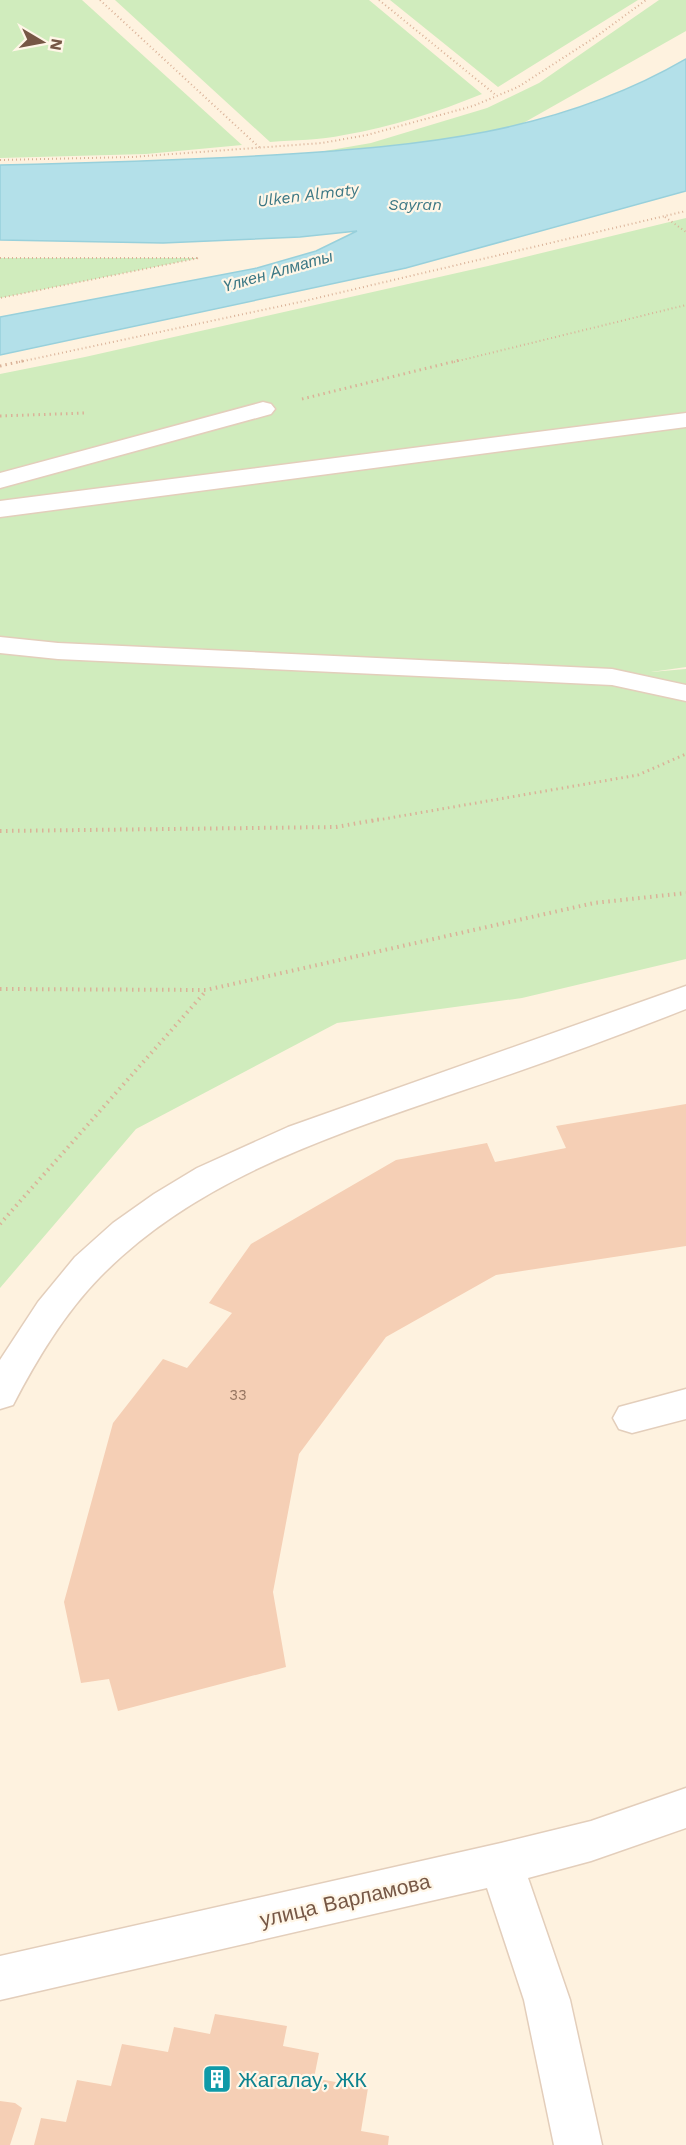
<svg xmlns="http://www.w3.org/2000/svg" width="686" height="2145" viewBox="0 0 686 2145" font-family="'Work Sans',sans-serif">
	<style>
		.green { fill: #d0ecbd }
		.water { fill: #b3e0e9; stroke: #98d0db; stroke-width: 1.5 }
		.building { fill: #f5cfb5 }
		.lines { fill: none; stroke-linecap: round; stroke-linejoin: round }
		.minor-casing { stroke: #e3cebb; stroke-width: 3 }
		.path-far2 { stroke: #dab298; stroke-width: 2; stroke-dasharray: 1 3; stroke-linecap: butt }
		.path-far1 { stroke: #dab298; stroke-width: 3; stroke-dasharray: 1.5 4; stroke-linecap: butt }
		.path { stroke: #dab298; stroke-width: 4; stroke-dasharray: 1.5 4.5; stroke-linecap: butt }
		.minor { fill: #fff; fill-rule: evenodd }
		.labels { text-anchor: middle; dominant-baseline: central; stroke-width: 4.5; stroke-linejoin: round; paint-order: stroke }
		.number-label { font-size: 15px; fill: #967561 }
		.far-water-label { font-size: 16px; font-style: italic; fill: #3b7784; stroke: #fff6e7 }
		.near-street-label { font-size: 21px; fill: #765745; stroke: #fff6e7 }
		.near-culture-label { font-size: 21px; fill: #0d838f; stroke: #fff6e7; text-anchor: start }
	</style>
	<rect width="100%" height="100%" fill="#fef2df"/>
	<!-- green -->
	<path class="green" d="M0,0H82L242,145L146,154L0,158Z
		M115,0H369L482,94C438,112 391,127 344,135C320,140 295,140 270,142Z
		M390,0H638L498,87Z
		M659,0H686V31L518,126L430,143L319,152L371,143L487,108L539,83Z
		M686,218V667L651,672L686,669V959L522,998L337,1023L136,1129L0,1288V374L85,357L488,266Z
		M0,258H199L0,298Z"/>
	<!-- water -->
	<path class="water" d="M686,59V191L406,268L0,355V317L257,268L316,251L357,231L300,237L163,243L0,240V165C91,163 182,160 273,155C419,146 557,134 686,59Z"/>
	<!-- building -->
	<path class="building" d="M686,1104V1246L496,1275L386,1337L299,1454L273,1592L286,1667L118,1711L109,1679L81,1683L64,1602L113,1423L163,1359L187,1368L232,1313L209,1303L251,1244L396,1160L487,1143L495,1162L566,1148L556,1126Z
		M215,2014L287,2026L283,2046L319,2053L314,2078L368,2088L361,2131L389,2136L388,2145H34L41,2118L66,2122L77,2080L111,2086L122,2044L168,2052L174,2027L210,2034Z
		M0,2101L15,2103L22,2108L10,2145H0Z"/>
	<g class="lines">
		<!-- minor casing -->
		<g class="minor-casing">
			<path id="minor" d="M263,402L271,404L275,409L271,414L0,488V473Z
				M686,413V427L0,517V501Z
				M0,637L58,643L612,669L686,685V701L612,685L58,659L0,653Z
				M686,986V1009C610,1039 533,1067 455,1093C328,1137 196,1179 100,1277C64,1314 37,1359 13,1405L0,1409V1360L38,1302L75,1257L113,1223L154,1194L197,1168L288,1127Z
				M686,1389V1419L632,1433L619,1429L613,1418L619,1407Z
				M686,1788V1828L591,1861L528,1878L570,2000L602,2145H554L524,2000L487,1888L0,2000V1956L501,1843L591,1821Z"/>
		</g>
		<!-- path-far2 -->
		<path class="path-far2" d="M100,0L260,148
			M379,0L497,96
			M0,160L132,157L322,143L367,135L473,106L518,87L597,36L646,0
			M665,217L686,232
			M0,258H199L0,298
			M19,362L300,302L686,211
			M454,362L686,305"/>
		<!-- path-far1 -->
		<path class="path-far1" d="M0,366L27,360
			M302,399L460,360
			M0,416L86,413
			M372,821L638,775L686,754"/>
		<!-- path -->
		<path class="path" d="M0,831L336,827L381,819
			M0,989L206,990L594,903L686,893
			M0,1224L206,991"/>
		<!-- minor -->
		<use href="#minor" class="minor"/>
	</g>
	<!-- icons -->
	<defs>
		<g id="building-square" transform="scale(1.5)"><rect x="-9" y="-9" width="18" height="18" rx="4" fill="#0f9aa8" stroke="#fff6e7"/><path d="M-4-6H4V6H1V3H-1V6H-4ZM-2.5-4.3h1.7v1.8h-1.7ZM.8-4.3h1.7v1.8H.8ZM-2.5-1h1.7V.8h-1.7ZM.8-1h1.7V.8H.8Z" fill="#fff"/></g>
	</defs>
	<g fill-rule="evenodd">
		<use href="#building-square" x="217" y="2079"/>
	</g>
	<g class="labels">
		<!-- number labels -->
		<g class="number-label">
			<text x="238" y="1395">33</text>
		</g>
		<!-- far-water labels -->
		<g class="far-water-label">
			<text transform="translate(308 195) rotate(-7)">Ulken Almaty</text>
			<text x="415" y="204">Sayran</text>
			<text transform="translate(278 271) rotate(-16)">Үлкен Алматы</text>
		</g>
		<!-- near-street labels -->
		<g class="near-street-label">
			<text transform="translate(345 1900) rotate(-13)">улица Варламова</text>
		</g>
		<!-- near-culture labels -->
		<g class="near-culture-label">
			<text x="238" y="2079">Жагалау, ЖК</text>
		</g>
	</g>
	<!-- north arrow -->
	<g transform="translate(42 42) rotate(100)" stroke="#fff6e7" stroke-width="4.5" paint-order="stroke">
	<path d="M0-4.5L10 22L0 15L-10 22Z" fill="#765745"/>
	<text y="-9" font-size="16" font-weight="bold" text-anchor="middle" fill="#765745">N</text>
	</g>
</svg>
